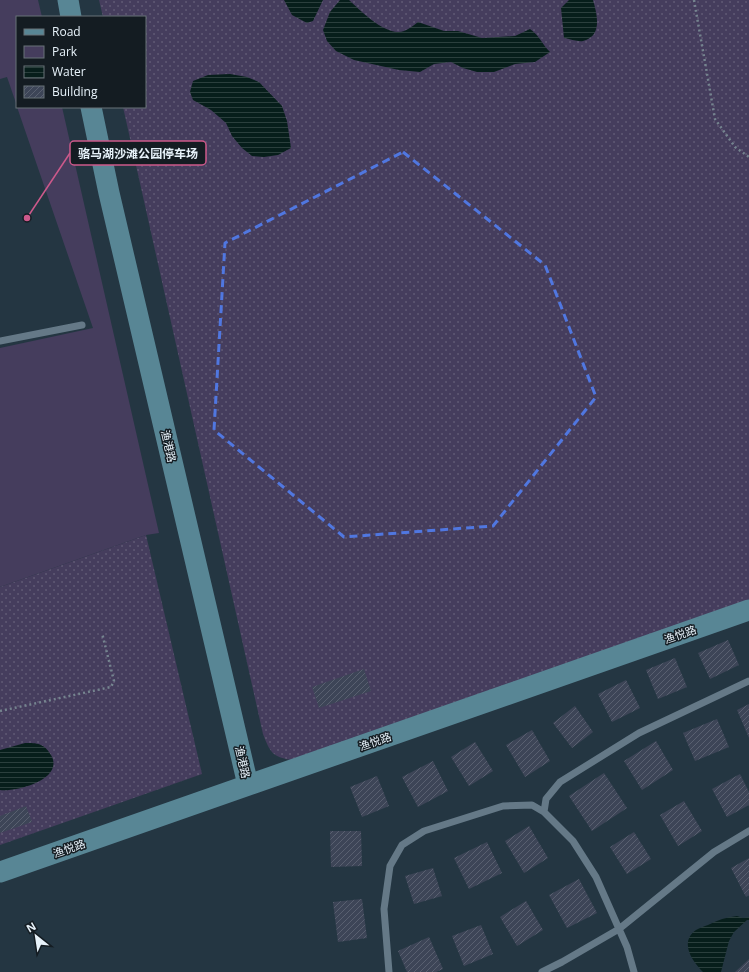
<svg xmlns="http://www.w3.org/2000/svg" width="749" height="972" viewBox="0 0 749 972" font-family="'Open Sans','Noto Sans SC',sans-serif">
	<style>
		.grass { fill: url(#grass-dots) }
		.green { fill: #453d5d }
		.water { fill: url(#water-rules) }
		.building { fill: url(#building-hatch) }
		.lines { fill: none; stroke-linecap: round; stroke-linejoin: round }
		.path { stroke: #75848f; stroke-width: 2.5; stroke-dasharray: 2 3; stroke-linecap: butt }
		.lane { stroke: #657987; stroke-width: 7 }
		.secondary { stroke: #588695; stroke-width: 21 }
		.marked { fill: none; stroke: #5077e0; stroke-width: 3; stroke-dasharray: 8 5; stroke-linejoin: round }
		.labels { text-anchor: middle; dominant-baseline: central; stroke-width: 3; stroke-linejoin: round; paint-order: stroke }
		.street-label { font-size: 11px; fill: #e7f2fa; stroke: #141c22 }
		.leader { fill: none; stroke: #cd598b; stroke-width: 1.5 }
		.callout-dot { fill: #cd598b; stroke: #141c22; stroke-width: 1.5 }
		.callout { fill: #141c22; stroke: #cd598b; stroke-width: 1.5 }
		.callout-label { font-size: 12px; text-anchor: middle; font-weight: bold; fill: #e7f2fa }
	</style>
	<defs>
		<pattern id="grass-dots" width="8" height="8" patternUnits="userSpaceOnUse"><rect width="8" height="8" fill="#453d5d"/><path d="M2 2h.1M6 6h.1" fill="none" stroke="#605a75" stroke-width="1.8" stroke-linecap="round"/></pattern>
		<pattern id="water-rules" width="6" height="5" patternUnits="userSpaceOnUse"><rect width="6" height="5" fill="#071e1b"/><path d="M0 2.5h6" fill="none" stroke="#2b3f3d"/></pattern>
		<pattern id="building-hatch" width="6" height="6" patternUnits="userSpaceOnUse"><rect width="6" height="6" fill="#3d4557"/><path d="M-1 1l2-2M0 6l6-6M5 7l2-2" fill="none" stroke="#596070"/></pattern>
	</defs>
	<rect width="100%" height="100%" fill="#243642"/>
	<!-- grass -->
	<path class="grass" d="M99,0H749V601L292,760C272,757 270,752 263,734L123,107H145V17H103Z
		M146,535L202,774L0,845V587Z"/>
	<!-- green -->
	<path class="green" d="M0,0H38L42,17H17V106L7,77L0,79Z
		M17,107H62L159,533L146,535L0,587V348L93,328Z"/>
	<!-- water -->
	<path class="water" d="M284,0H323L313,21L307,23L292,15Z
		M340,0H349C361,11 386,37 404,31C409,29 414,25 418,22L444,31H458L482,38L515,36L530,29C539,35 542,44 550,52L535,62L515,64L494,72H477L463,68L451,62L434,64L420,72L399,70L354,60L336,51L327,41L323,30L330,12Z
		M569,0H593C597,14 603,36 583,41C578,42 570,39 564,38L561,8Z
		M230,74L247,77L259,82L282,106L287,121L291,148L278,155L264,157L252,156L242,148L232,136L226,123L211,110L193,100L190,92L193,81L208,75Z
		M25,743C37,743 44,743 51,755C65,779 17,792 0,790V750Z
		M737,916L743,918L749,917V920H747L734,932L729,941L721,972H703C692,961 679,942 696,930C700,928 704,926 708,925C717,920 727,917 737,916Z"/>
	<!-- building -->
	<path class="building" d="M728,640L739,665L710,679L698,653Z
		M675,658L687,687L658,699L646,670Z
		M364,669L371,691L319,708L312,687Z
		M626,680L640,708L612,722L598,694Z
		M749,704V738L737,710Z
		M575,706L593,732L572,748L553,723Z
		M717,719L729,747L695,761L683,733Z
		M532,730L550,761L525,777L506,745Z
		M656,741L673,770L642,790L624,761Z
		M475,742L493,771L469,786L451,757Z
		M433,761L448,791L418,807L402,777Z
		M604,773L627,808L592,831L569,796Z
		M740,774L749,792V805L727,817L712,789Z
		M377,776L389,806L362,817L350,787Z
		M684,801L702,831L678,846L660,815Z
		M26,806L32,822L0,833V816Z
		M529,826L548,858L524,873L505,841Z
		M330,831H361L362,866L331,867Z
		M634,832L651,859L627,874L610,847Z
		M487,842L502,873L469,889L454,858Z
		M749,858V895L746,897L731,868Z
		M433,868L442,896L414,904L405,876Z
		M579,879L597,913L567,928L549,895Z
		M362,899L367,938L338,942L333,902Z
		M526,901L543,930L517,946L500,917Z
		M481,925L493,954L464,966L452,936Z
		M429,937L443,969L436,972H407L398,951Z
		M749,959V972H735Z"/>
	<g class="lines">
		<!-- path -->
		<path class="path" d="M694,0L715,119L735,147L749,157
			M0,711L111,687L114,681L102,633"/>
		<!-- lane -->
		<path class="lane" d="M0,341L82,325
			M544,812L546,799L560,782L639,733L749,681
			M389,972L384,909L390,866L402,845L424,831L503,806L532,805L544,812L573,841L596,877L627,947L634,972
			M542,972L562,962L619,929L714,852L749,831"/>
		<!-- secondary -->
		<path class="secondary" d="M68,0L71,17
			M91,107L109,193L248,785
			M0,872L749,610"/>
	</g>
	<!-- marked area -->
	<path class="marked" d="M403,152L545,265L596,397L493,526L344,537L214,430L225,243Z"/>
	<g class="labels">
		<!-- street labels -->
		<g class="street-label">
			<text transform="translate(169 446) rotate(77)">渔港路</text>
			<text transform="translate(680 634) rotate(-19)">渔悦路</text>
			<text transform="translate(375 741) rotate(-19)">渔悦路</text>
			<text transform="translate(243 762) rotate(77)">渔港路</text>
			<text transform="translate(69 848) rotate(-19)">渔悦路</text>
		</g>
	</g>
	<!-- callouts -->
	<path class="leader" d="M27 218L70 153"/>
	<circle class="callout-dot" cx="27" cy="218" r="4"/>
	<rect class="callout" x="70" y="141" width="136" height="24" rx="4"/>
	<g class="callout-label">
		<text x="138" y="158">骆马湖沙滩公园停车场</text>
	</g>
	<!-- legend -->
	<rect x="16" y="16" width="130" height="92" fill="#141c22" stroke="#687278"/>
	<rect x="24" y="29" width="20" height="6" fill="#588695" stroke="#687278"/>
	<text x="52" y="36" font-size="12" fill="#e7f2fa">Road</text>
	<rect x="24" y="46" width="20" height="12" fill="#453d5d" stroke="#687278"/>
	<text x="52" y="56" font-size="12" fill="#e7f2fa">Park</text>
	<rect x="24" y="66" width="20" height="12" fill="url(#water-rules)" stroke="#687278"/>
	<text x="52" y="76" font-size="12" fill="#e7f2fa">Water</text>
	<rect x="24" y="86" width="20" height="12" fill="url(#building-hatch)" stroke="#687278"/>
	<text x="52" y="96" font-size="12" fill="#e7f2fa">Building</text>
	<!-- north arrow -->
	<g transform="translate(36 936) rotate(330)" stroke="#141c22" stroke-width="3" paint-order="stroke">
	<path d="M0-3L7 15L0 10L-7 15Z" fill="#e7f2fa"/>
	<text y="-6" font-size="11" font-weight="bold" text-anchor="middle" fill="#e7f2fa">N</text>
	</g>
</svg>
